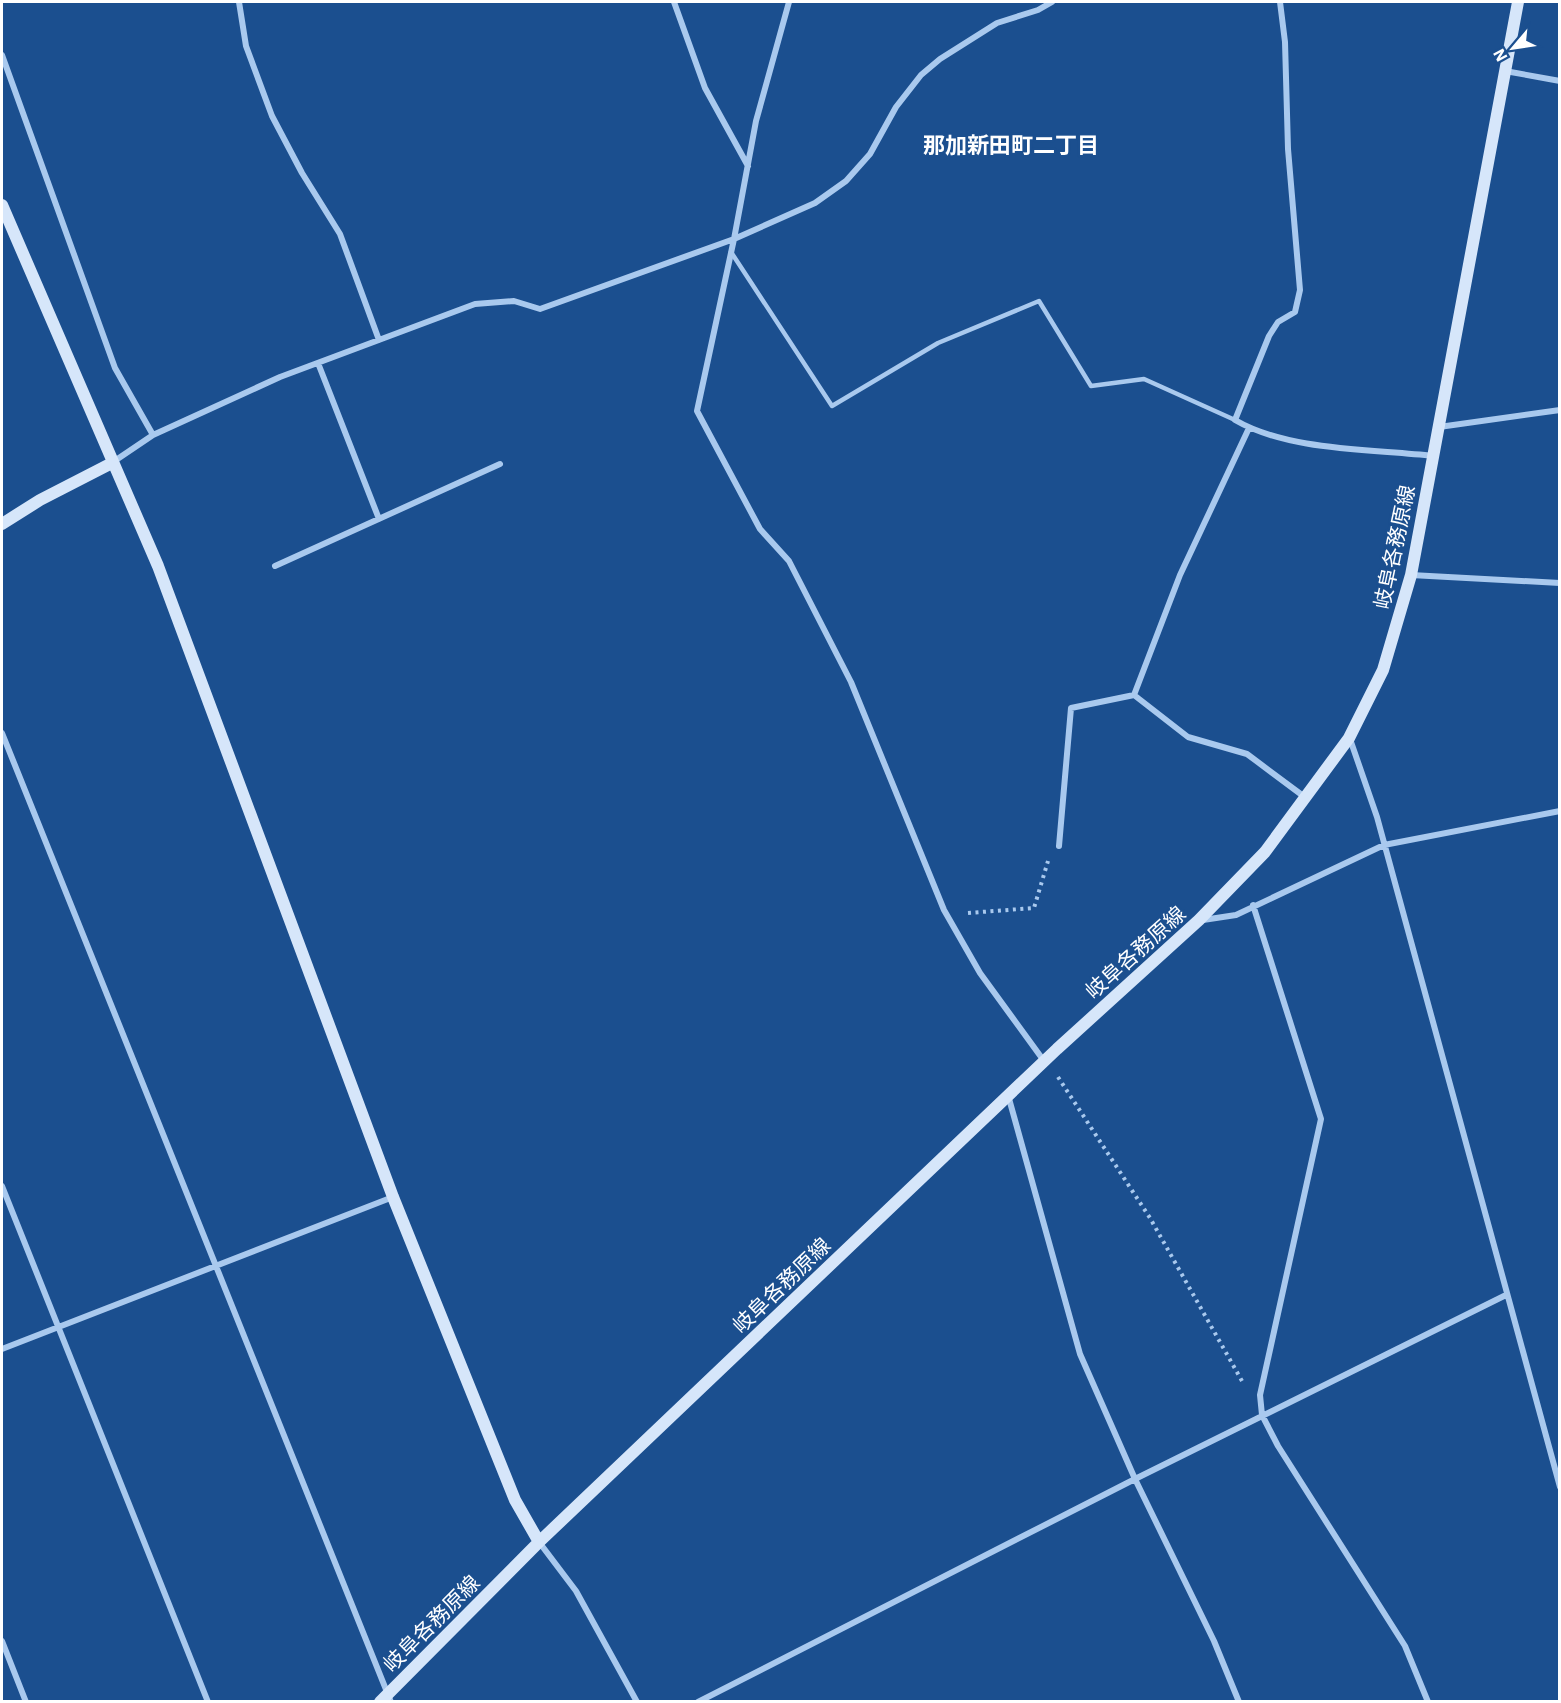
<svg xmlns="http://www.w3.org/2000/svg" width="1561" height="1703" viewBox="0 0 1561 1703" font-family="'IBM Plex Sans','Noto Sans JP',sans-serif">
	<style>
		.lines { fill: none; stroke-linecap: round; stroke-linejoin: round }
		.path { stroke: #a9c9ee; stroke-width: 4; stroke-dasharray: 3 4.5; stroke-linecap: butt }
		.lane { stroke: #a9c9ee; stroke-width: 4.5 }
		.street { stroke: #a9c9ee; stroke-width: 6 }
		.secondary { stroke: #d6e6fa; stroke-width: 12 }
		.labels { text-anchor: middle; dominant-baseline: central; stroke-width: 5; stroke-linejoin: round; paint-order: stroke }
		.street-label { font-size: 21px; fill: #fff; stroke: #1b4f8f }
		.neighbourhood-label { font-size: 22px; font-weight: bold; fill: #fff; stroke: #1b4f8f }
	</style>
	<rect width="100%" height="100%" fill="#1b4f8f"/>
	<g class="lines">
		<!-- path -->
		<path class="path" d="M968,913L1034,908L1048,861
			M1058,1077L1150,1218L1242,1381"/>
		<!-- lane -->
		<path class="lane" d="M731,252L832,406L938,343L1039,301L1091,386L1144,379L1235,420"/>
		<!-- street -->
		<path class="street" d="M239,2L246,46L272,116L302,173L340,234L379,340
			M674,2L705,88L748,166
			M789,2L756,121L734,239L697,411L760,529L789,561L851,682L944,910L980,973L1044,1061
			M1280,2L1285,42L1288,149L1300,290L1295,312L1278,322L1269,336L1235,420C1288,451 1371,449 1433,456
			M2,55L115,368L153,435L113,462
			M1505,71L1560,81
			M318,363L379,519
			M1439,427L1560,410
			M153,435L280,377L475,304L514,301L540,309L734,239L815,203L846,181L870,154L896,107L921,75L940,59L997,23L1038,10L1052,2
			M275,566L500,464
			M1411,575L1560,583
			M1134,695L1180,575L1249,428
			M2,733L391,1702
			M1350,739L1377,817L1560,1487
			M1059,846L1071,708L1134,695L1188,737L1247,754L1306,798
			M1253,905L1321,1119L1260,1395L1262,1415L1278,1446L1405,1646L1428,1702
			M1203,920L1236,915L1384,845L1560,811
			M1008,1095L1080,1354L1135,1479L1214,1641L1239,1702
			M2,1186L208,1702
			M2,1349L393,1197
			M539,1542L576,1591L637,1702
			M2,1641L26,1702
			M698,1702L1135,1479L1506,1295"/>
		<!-- secondary -->
		<path class="secondary" d="M2,205L158,566L393,1197L515,1500L539,1542
			M2,524L40,500L112,463
			M380,1702L539,1542L1057,1049L1199,920L1265,852L1349,738L1383,670L1411,575L1518,2"/>
	</g>
	<g class="labels">
		<!-- street labels -->
		<g class="street-label">
			<text transform="translate(1394 547) rotate(-78)">岐阜各務原線</text>
			<text transform="translate(1135 952) rotate(-42)">岐阜各務原線</text>
			<text transform="translate(781 1285) rotate(-44)">岐阜各務原線</text>
			<text transform="translate(431 1623) rotate(-45)">岐阜各務原線</text>
		</g>
		<!-- neighbourhood labels -->
		<g class="neighbourhood-label">
			<text x="1011" y="144">那加新田町二丁目</text>
		</g>
	</g>
	<!-- border -->
	<rect width="1561" height="1703" fill="none" stroke="#ffffff" stroke-width="6"/>
	<!-- north arrow -->
	<g transform="translate(1513 48) rotate(241)" stroke="#1b4f8f" stroke-width="4.5" paint-order="stroke">
	<path d="M0-4.5L10 22L0 15L-10 22Z" fill="#ffffff"/>
	<text y="-9" font-size="16" font-weight="bold" text-anchor="middle" fill="#ffffff">N</text>
	</g>
</svg>
